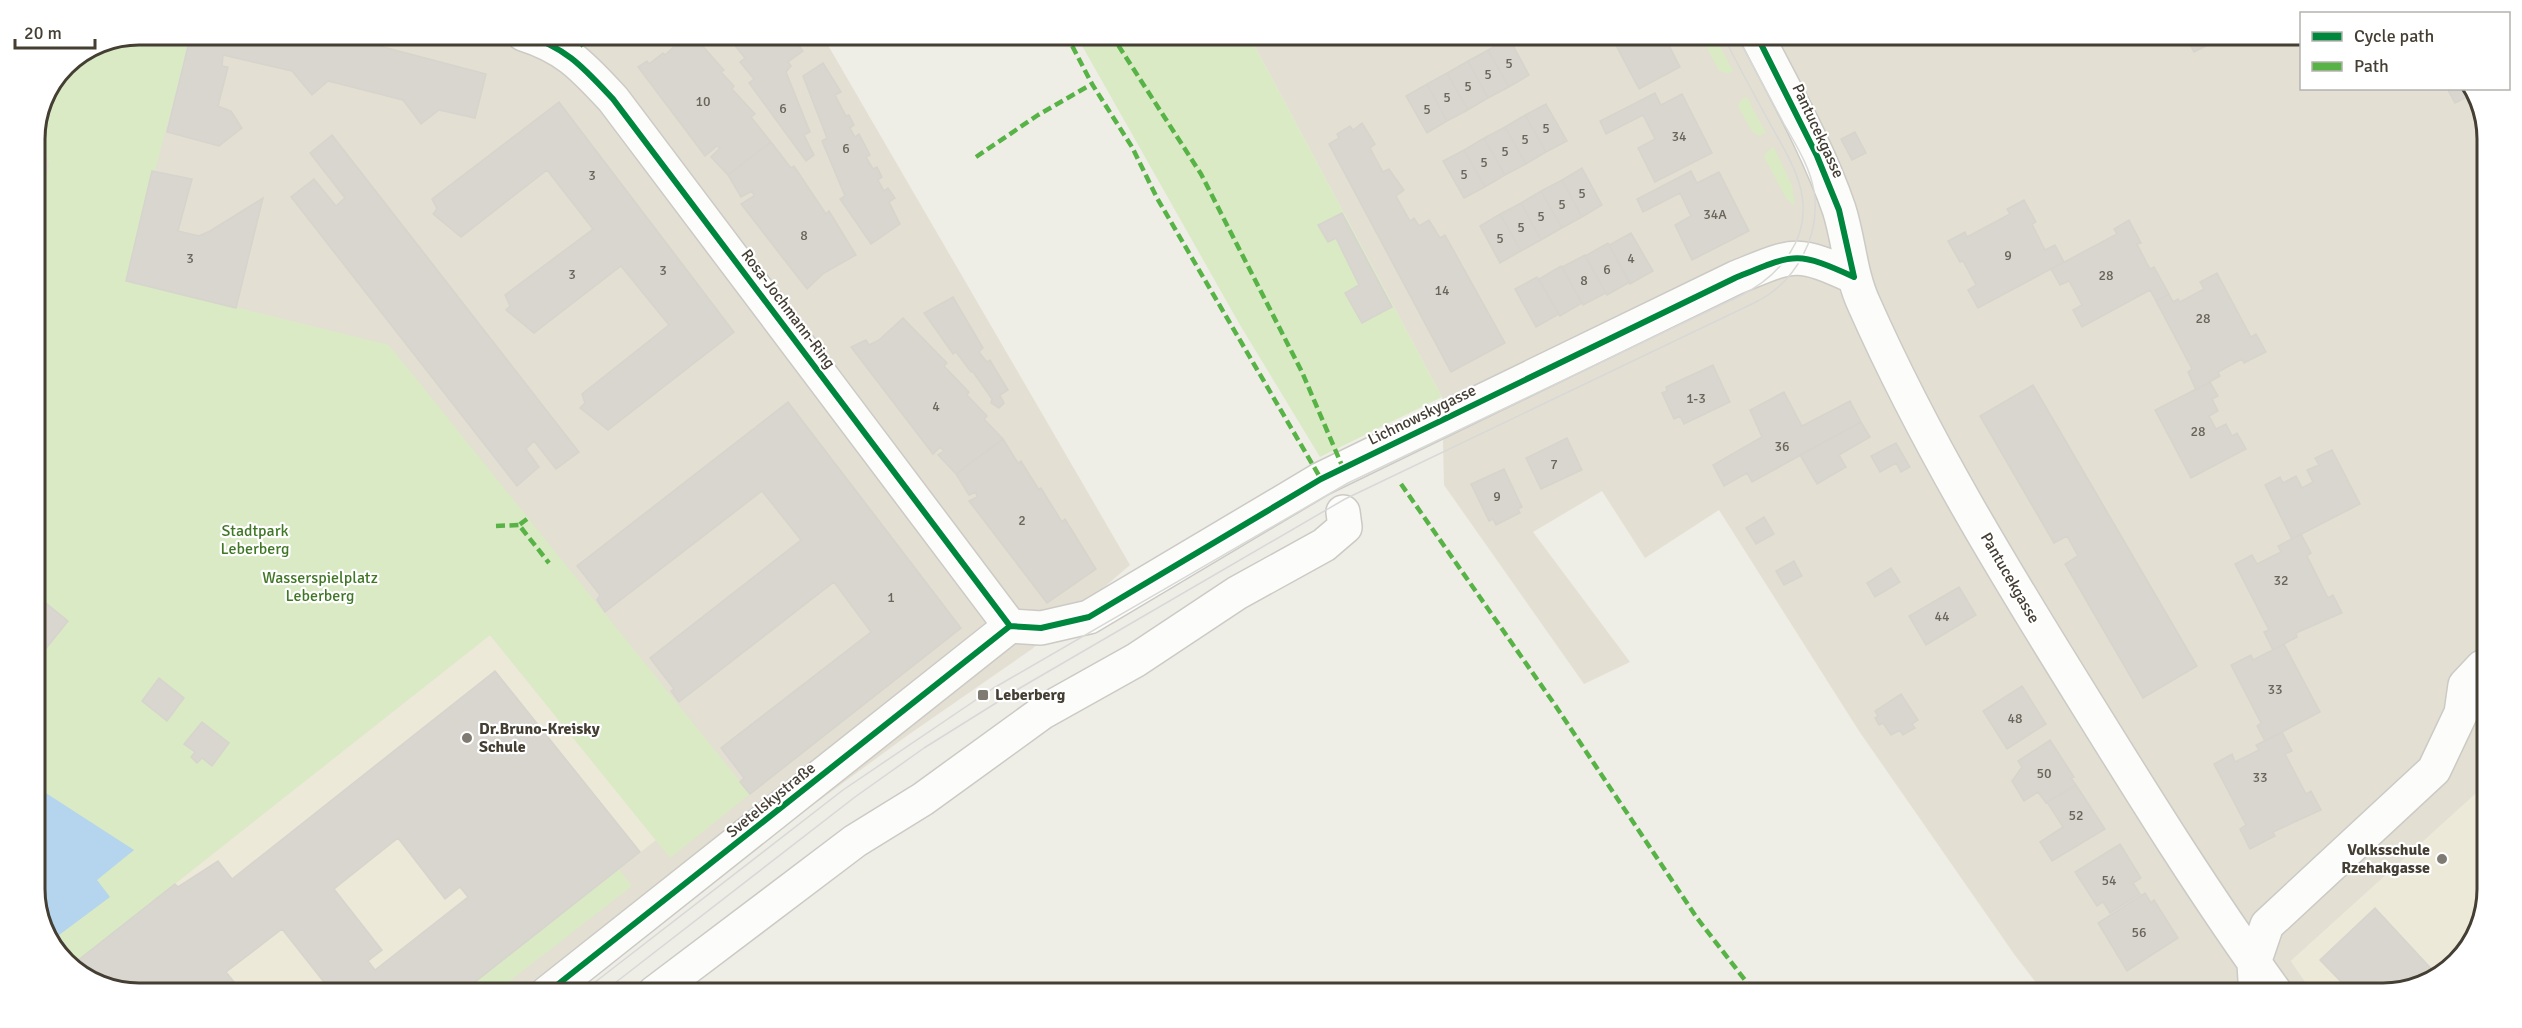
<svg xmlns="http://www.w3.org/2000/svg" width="2522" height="1028" viewBox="0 0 2522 1028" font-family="Signika,sans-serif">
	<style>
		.residential { fill: #e3dfd3 }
		.education { fill: #ede9d8 }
		.green { fill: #d9eac5 }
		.water { fill: #b5d4ee }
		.building { fill: #d8d6cf; stroke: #d6d4cc; stroke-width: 1.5; fill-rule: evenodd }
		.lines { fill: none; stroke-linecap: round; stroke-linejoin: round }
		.minor-casing { stroke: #cccac4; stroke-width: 36 }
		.minor { stroke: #fcfcfb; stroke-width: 33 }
		.tram { stroke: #d8d8d7; stroke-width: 1.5 }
		.quiet { stroke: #57b346; stroke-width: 4.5; stroke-dasharray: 9 4.5; stroke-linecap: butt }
		.cycleway-casing { stroke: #fff; stroke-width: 10 }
		.cycleway { stroke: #00873e; stroke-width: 6 }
		.poi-dot { fill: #807b72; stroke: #fff; stroke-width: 2 }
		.labels { text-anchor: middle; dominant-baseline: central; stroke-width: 4.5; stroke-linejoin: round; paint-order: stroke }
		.number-label { font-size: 14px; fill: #6a655b }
		.street-label { font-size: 16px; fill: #443e33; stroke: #fff }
		.park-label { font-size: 16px; fill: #3f7725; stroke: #fff }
		.poi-label { font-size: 16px; font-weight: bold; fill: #443e33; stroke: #fff; text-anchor: start }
		.rim { fill: none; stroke: #443e33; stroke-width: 3 }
	</style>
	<rect width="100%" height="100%" fill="#eeede6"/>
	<!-- residential -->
	<path class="residential" d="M2301,34L2302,88L2471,89L2487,132L2481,789L2291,961L2313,993H2044L2014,954L1859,731L1719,510L1645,558L1602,491L1533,532L1630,662L1584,684L1444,485L1442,397L1249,35Z
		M139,35H822L1130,565L1032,649L908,735L794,819L572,993H139L99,986L56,952L35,896V132L65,65L99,42Z"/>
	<!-- education -->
	<path class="education" d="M490,635L656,840L461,993H139L99,986L72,965Z
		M2481,789L2480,929L2441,976L2384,993H2313L2291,961Z"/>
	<!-- green -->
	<path class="green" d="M139,35H191L126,280L389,345L750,794L670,858L490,635L72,965L56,952L35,896V218L49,165L38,124L65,65L99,42Z
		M1076,35H1249L1442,397L1320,457L1240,325Z
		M1700,35H1714L1733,71L1728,74L1719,71Z
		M1747,97L1766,133L1759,136L1752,132L1738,106L1741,100Z
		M1773,146L1792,185L1795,206L1787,200L1765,159L1764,155Z
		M619,869L632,886L494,993H461Z"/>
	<!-- water -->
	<path class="water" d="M35,786L134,850L97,880L110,897L51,941L35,896Z"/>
	<!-- building -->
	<path class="building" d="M191,34H334L486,74L475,118L439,110L421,124L403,100L328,81L312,95L292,71L223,55L222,66L228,67L218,106L231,111L242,128L219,146L167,132Z
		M683,34H692L724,70L721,72L734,86L732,89L755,114L751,117L771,142L728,175L711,157L720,148L717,146L705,156L638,67L647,61L649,64L663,53L665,55L682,39L680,37Z
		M732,34H789L784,38L791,45L796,41L803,51L788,62L791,66L786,72L810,132L804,135L814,155L806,161L749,83L754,79L740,62L745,58L732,42L736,38Z
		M1613,34H1663L1680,67L1639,89L1611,36Z
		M2191,34H2217L2220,39L2194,52L2187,39Z
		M1509,38L1529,75L1509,87L1488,50Z
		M1488,50L1509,87L1488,98L1468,61Z
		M1468,61L1488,98L1468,110L1447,73Z
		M823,63L841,92L835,95L846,116L849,115L854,125L850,128L855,137L859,134L870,155L866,157L873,169L877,167L882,177L878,180L884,191L888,188L895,198L889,202L900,224L871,244L840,199L845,196L822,141L827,138L803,76Z
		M1447,73L1468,110L1447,121L1427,84Z
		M1427,84L1447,121L1427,133L1406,96Z
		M2447,88H2471L2473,94L2455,103Z
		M1655,93L1661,105L1682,94L1712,153L1655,182L1638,148L1655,139L1643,115L1606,134L1600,121Z
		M559,102L734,332L608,430L580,408L585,403L582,394L669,325L621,266L534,333L506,310L510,306L505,295L593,229L547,170L461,237L433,214L437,209L432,199Z
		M1546,104L1567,141L1546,152L1525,115Z
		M1525,115L1546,152L1526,164L1505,127Z
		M1362,123L1375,144L1370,148L1383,172L1389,169L1404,190L1396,196L1410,221L1414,218L1419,226L1429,220L1440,238L1445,235L1505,343L1451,372L1329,144L1339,138L1337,134L1350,126L1353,130Z
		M1505,127L1526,164L1505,175L1484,138Z
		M1855,132L1866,153L1852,160L1841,139Z
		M332,135L579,452L556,469L534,441L526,449L539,467L517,486L291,197L314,179L336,206L345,198L310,153Z
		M1484,138L1505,175L1485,187L1464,150Z
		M771,142L791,168L794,166L826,214L829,211L856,255L824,273L807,289L741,204L754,196L752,191L741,197L728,175Z
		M1464,150L1485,187L1464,198L1443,161Z
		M1582,168L1602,205L1582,217L1562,180Z
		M152,171L192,179L178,231L199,236L210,231L263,198L236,308L126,281Z
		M1691,171L1697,183L1719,172L1749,231L1692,260L1675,225L1691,216L1680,193L1643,212L1637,199Z
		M1562,180L1582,217L1562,228L1541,191Z
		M1541,191L1562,228L1541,240L1521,203Z
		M2024,200L2036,222L2032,224L2045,250L2055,245L2064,262L1978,308L1968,290L1976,285L1963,261L1960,262L1948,241L1965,232L1967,237L2010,214L2007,209Z
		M1521,203L1541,240L1521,251L1500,214Z
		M1342,213L1392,307L1362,323L1345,293L1359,285L1336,238L1328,242L1318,225Z
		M1500,214L1521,251L1500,263L1480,226Z
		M2129,220L2141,243L2137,244L2150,269L2154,267L2169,294L2156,301L2150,290L2082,327L2073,310L2082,305L2069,281L2060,285L2051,269L2117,234L2114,229Z
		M1631,233L1653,271L1630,284L1609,245Z
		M1608,243L1630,282L1607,295L1585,256Z
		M1585,255L1606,293L1583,305L1562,267Z
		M1561,266L1582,303L1560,316L1539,279Z
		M2217,273L2251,337L2256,334L2266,352L2244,363L2242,359L2218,372L2220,376L2196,390L2188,372L2192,369L2156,301L2169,294L2173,302L2178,299L2180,302L2204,289L2200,282Z
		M1537,277L1559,314L1536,327L1515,289Z
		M953,297L983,348L979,352L987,362L990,360L1008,390L1000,395L1004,403L999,408L991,403L992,399L973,372H971L956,352L953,354L924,313Z
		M903,318L947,363L944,366L969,392L967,395L987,416L984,419L1003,439L956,474L938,455L944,451L940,447L933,454L851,347L866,340L869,345L879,340Z
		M1713,365L1730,402L1684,424L1680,416L1674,419L1662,393L1667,391L1666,387Z
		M2210,382L2218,396L2212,399L2218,411L2209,416L2216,429L2226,424L2232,436L2237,433L2246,449L2191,478L2155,410Z
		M2033,385L2197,666L2143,698L2065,564L2078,556L2067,536L2054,543L1980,416Z
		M1784,392L1802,426L1850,401L1861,422L1752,482L1747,473L1724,486L1713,465L1762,437L1750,410Z
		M788,402L961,628L750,794L740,782L744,778L721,748L871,632L834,582L679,702L671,691L674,689L650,658L801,540L762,491L605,612L597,600L600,595L577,566Z
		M1861,422L1870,437L1839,455L1846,467L1817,484L1800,455Z
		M1567,438L1582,470L1541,489L1526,458Z
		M1003,439L1018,463L1021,461L1039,490L1041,488L1062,522L1065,519L1096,569L1047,603L969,501L977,497L976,492L969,495L956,474Z
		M1896,443L1910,467L1901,472L1896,463L1880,472L1871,456Z
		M2332,450L2360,504L2292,539L2265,485L2280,477L2283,483L2296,476L2302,488L2313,482L2307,470L2319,465L2315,458Z
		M1504,469L1522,507L1518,509L1520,513L1496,525L1493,519L1489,521L1471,484Z
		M1764,517L1774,534L1756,544L1746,528Z
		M2301,534L2311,553L2307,556L2328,598L2333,595L2342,613L2296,633L2297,637L2273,650L2264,632L2269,630L2235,564L2252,555L2257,564L2281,552L2278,546Z
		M1794,561L1802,576L1784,585L1776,571Z
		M1891,568L1900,582L1875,597L1867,583Z
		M1959,587L1976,615L1926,645L1909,616Z
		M36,595L68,621L40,656L35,652Z
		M2284,644L2320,712L2265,741L2257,726L2261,723L2231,665L2251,655L2253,660Z
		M495,671L640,852L461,993H327L331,991L282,929L226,972L243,993L139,994L99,986L72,965L175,884L178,887L218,861L232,879ZM398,838L445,899L460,887L468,897L375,970L368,961L382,950L334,889Z
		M159,678L184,698L167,721L142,701Z
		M2022,686L2046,724L2007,749L1983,711Z
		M1901,694L1918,720L1912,724L1915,728L1903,735L1900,730L1891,735L1883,723L1879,725L1875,718L1878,716L1875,711Z
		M202,722L229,743L212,766L202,758L197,763L191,757L195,752L184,744Z
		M2282,732L2292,751L2285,754L2306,794L2311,791L2321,810L2273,832L2275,836L2250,849L2240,829L2246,825L2214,764L2232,754L2235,762L2259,750L2256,745Z
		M2050,740L2074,777L2071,778L2076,785L2046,803L2038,792L2024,801L2012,781L2022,767L2018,761Z
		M2076,785L2105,829L2052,861L2040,842L2063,827L2047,802Z
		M2120,844L2141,878L2133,883L2140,894L2110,913L2103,902L2097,906L2075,872Z
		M2145,893L2151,903L2154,900L2178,938L2127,971L2098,923Z
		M2375,908L2439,977L2384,993H2352L2320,960Z"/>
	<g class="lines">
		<!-- minor casing -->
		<g class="minor-casing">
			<path id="minor" d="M523,34C567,48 583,67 613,99L1010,626
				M1756,34C1785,91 1818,148 1839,209C1849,240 1850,274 1864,304C1925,442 2004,571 2083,698C2145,798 2207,898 2276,993
				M1010,626L1041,628L1089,617L1321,479L1735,278C1794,254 1795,250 1854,277
				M2255,980L2254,963L2267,925L2434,770L2461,713L2465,685L2482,667
				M547,993L1010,626
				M654,993L855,841L923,799L1043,712L1136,660L1237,593L1324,545L1345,527L1343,512"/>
		</g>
		<!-- minor -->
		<use href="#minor" class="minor"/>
		<!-- tram -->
		<path class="tram" d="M581,993L843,790L992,689L1348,483L1740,296C1780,276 1812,238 1801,190C1795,165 1780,142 1768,120C1752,91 1737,63 1722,34
			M602,993L855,797L924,748L1020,688L1345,499L1756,302C1796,282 1821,236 1814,191C1810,167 1796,145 1784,124C1768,94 1752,64 1736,34"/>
		<!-- quiet -->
		<path class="quiet" d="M1066,34L1092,84L1132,147L1157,198L1321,479
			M1111,34L1201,174L1302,372L1343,468
			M580,46L593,34
			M976,157L1038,115L1092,84
			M1401,484L1555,705L1697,918L1755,993
			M527,519L519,525L549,563
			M496,526L519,525"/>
		<!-- cycleway casing -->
		<g class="cycleway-casing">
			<path id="cycleway" d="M523,34C567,48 583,67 613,99L1010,626
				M1756,34L1817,156L1839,210L1854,277
				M1010,626L1041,628L1089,617L1321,479L1735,278C1794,254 1795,250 1854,277
				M547,993L1010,626"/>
		</g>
		<!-- cycleway -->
		<use href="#cycleway" class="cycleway"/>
	</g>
	<!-- markers -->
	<g class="poi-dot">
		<rect x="977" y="689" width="12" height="12" rx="3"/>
		<circle cx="467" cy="738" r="6"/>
		<circle cx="2442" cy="859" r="6"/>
	</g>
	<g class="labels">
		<!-- number labels -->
		<g class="number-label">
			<text x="1509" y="63">5</text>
			<text x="1488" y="74">5</text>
			<text x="1468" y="86">5</text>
			<text x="1447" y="97">5</text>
			<text x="703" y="101">10</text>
			<text x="783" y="108">6</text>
			<text x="1427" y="109">5</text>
			<text x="1546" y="128">5</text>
			<text x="1679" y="136">34</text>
			<text x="1525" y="139">5</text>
			<text x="846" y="148">6</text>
			<text x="1505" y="151">5</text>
			<text x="1484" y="162">5</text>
			<text x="1464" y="174">5</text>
			<text x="592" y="175">3</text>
			<text x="1582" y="193">5</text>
			<text x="1562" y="204">5</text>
			<text x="1715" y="214">34A</text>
			<text x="1541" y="216">5</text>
			<text x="1521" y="227">5</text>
			<text x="804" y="235">8</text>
			<text x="1500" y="238">5</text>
			<text x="2008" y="255">9</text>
			<text x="190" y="258">3</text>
			<text x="1631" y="258">4</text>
			<text x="1607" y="269">6</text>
			<text x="663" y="270">3</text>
			<text x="572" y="274">3</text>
			<text x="2106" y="275">28</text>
			<text x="1584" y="280">8</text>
			<text x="1442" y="290">14</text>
			<text x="2203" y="318">28</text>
			<text x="1696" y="398">1-3</text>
			<text x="936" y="406">4</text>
			<text x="2198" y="431">28</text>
			<text x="1782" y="446">36</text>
			<text x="1554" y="464">7</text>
			<text x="1497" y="496">9</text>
			<text x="1022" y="520">2</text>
			<text x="2281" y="580">32</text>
			<text x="891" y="597">1</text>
			<text x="1942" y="616">44</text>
			<text x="2275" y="689">33</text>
			<text x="2015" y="718">48</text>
			<text x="2044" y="773">50</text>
			<text x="2260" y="777">33</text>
			<text x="2076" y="815">52</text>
			<text x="2109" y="880">54</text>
			<text x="2139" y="932">56</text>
		</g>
		<!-- street labels -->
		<g class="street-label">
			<text transform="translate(1818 131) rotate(65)">Pantucekgasse</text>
			<text transform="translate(788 309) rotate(53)">Rosa-Jochmann-Ring</text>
			<text transform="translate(1422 415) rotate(-26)">Lichnowskygasse</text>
			<text transform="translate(2010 578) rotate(60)">Pantucekgasse</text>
			<text transform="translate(771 800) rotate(-39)">Svetelskystraße</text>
		</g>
		<!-- park labels -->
		<g class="park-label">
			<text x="255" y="531">Stadtpark<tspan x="255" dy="18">Leberberg</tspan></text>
			<text x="320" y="578">Wasserspielplatz<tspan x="320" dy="18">Leberberg</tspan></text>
		</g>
		<!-- poi labels -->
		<g class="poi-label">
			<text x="995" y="695">Leberberg</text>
			<text x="479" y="729">Dr.Bruno-Kreisky<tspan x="479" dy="18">Schule</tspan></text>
			<text x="2430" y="850" text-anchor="end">Volksschule<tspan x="2430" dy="18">Rzehakgasse</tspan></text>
		</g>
	</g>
	<!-- crop -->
	<path d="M0 0H2522V1028H0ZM139 45H2383A94 94 0 0 1 2477 139V889A94 94 0 0 1 2383 983H139A94 94 0 0 1 45 889V139A94 94 0 0 1 139 45Z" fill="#fff" fill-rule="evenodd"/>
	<path class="rim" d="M139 45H2383A94 94 0 0 1 2477 139V889A94 94 0 0 1 2383 983H139A94 94 0 0 1 45 889V139A94 94 0 0 1 139 45Z"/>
	<!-- legend -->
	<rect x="2300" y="12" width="210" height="78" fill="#ffffff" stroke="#b4b2ad" stroke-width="1.5"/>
	<rect x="2312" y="32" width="30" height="9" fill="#00873e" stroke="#b4b2ad" stroke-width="1.5"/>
	<text x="2354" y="42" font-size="18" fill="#443e33">Cycle path</text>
	<rect x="2312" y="62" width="30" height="9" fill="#57b346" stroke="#b4b2ad" stroke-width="1.5"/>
	<text x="2354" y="72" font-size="18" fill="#443e33">Path</text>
	<!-- scale -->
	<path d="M15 39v9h80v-9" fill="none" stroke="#443e33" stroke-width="3"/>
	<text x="24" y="39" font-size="18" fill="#443e33" stroke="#ffffff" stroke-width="4.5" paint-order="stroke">20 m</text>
</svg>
